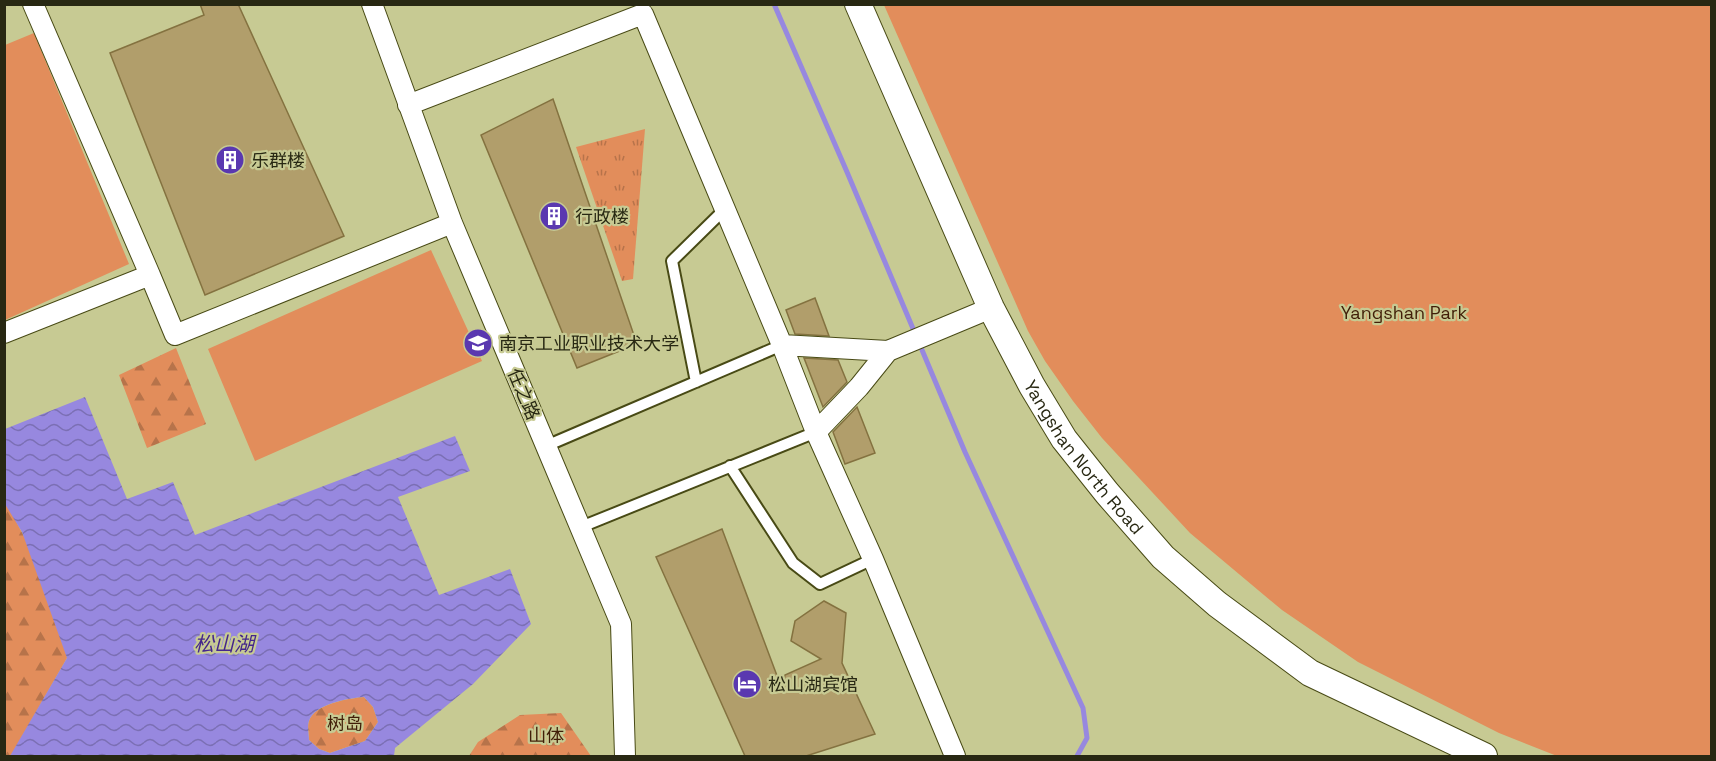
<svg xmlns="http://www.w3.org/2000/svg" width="1716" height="761" viewBox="0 0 1716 761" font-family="'Space Grotesk','Noto Sans SC',sans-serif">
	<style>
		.grass { fill: url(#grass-tufts) }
		.forest { fill: url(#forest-firs) }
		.green { fill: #e28d5b }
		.water { fill: url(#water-waves); fill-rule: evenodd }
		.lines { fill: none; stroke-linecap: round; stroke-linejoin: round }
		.stream { stroke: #9788df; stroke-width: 5 }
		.building { fill: #b19e6b; stroke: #847240; stroke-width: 1.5 }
		.service-casing { stroke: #484a15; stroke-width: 14 }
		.minor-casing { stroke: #484a15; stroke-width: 22 }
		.tertiary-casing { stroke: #484a15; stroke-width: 28 }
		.service { stroke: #fff; stroke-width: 10 }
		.minor { stroke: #fff; stroke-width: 20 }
		.tertiary { stroke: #fff; stroke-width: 26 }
		.labels { text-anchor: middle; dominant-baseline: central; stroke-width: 4.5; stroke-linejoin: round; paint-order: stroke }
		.poi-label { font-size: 18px; fill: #282813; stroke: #c7ca93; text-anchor: start }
		.park-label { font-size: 18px; fill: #411e08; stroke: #c7ca93 }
		.street-label { font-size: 18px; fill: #282813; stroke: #c7ca93 }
		.water-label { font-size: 20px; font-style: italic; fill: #44268b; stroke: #c7ca93 }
	</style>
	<defs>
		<pattern id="grass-tufts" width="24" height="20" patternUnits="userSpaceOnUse" patternTransform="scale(1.5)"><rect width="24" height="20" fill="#e28d5b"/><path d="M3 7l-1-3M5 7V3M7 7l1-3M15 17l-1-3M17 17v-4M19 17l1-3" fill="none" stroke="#b7734a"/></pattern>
		<pattern id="forest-firs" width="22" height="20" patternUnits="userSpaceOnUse" patternTransform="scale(1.5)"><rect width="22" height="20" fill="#e28d5b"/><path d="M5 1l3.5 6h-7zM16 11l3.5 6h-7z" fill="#b7734a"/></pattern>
		<pattern id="water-waves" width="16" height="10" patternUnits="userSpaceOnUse" patternTransform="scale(1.5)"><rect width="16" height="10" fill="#9788df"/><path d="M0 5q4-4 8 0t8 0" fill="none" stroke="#7b6fb4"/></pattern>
	</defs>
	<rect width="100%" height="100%" fill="#c7ca93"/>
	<!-- grass -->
	<path class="grass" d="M645,129L633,279L622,281L576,147Z"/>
	<!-- forest -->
	<path class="forest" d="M176,348L206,424L147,448L119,375Z
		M4,498L60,606L67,658L11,756H4Z
		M364,697L373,707L378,722L365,741L330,753L319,749L309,740C309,735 307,726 309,721C314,704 350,698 364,697Z
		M561,713L591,756H469L478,742L520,715Z"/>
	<!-- green -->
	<path class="green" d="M884,5H1711V756H1557L1499,733L1358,662L1282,610L1190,533L1102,438L1073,401L1045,361L1028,331Z
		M34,33L129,264L5,320V45Z
		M431,250L482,361L255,461L208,349Z"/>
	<!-- water -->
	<path class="water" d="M85,397L127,499L173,482L195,535L455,436L470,471L398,497L439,595L510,569L531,624L473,684L395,748L394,756H10L67,658L22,532L5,504V429ZM364,697L373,707L378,722L365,741L330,753L319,749L309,740C309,735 307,726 309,721C314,704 349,698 364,697Z"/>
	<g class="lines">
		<!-- stream -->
		<path class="stream" d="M774,4L847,172L965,452L1083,708L1087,738L1077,756"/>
	</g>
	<!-- building -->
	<path class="building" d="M200,4H238L344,236L205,295L110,53L204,15Z
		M553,99L637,344L577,368L481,135Z
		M815,298L829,336L795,334L786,310Z
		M804,358L838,360L847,382L823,407Z
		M857,407L875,453L845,464L833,432Z
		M722,529L782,689L785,675L821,659L791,641L795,621L824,601L846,613L842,663L875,734L806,756H745L656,557Z"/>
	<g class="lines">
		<!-- service casing -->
		<g class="service-casing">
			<path id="service" d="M696,382L672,261L725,209
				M546,446L782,345
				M730,466L793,563L820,584L873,559
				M581,527L816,432"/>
		</g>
		<!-- minor casing -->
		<g class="minor-casing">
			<path id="minor" d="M33,4L150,275
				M372,4L452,223L621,624L625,756
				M408,105L643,14L782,345L816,432L873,559L955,756
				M4,333L150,275L175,335L452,223
				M782,345L888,351L991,308
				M816,432L859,387L888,351"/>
		</g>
		<!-- tertiary casing -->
		<g class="tertiary-casing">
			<g id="tertiary">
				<path id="s1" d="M858,4L991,308L1032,386L1064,439L1107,493L1163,557L1217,604L1310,673L1484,756"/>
			</g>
		</g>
		<!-- service -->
		<use href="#service" class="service"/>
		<!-- minor -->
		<use href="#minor" class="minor"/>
		<!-- tertiary -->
		<use href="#tertiary" class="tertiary"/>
	</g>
	<!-- icons -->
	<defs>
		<g id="building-disc" transform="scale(1.5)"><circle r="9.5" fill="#5a38b0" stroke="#c7ca93"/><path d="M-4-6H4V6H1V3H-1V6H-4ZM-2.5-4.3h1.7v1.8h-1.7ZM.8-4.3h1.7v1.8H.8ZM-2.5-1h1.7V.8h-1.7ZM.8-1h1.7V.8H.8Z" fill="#fff"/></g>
		<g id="university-disc" transform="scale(1.5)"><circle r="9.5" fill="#5a38b0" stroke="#c7ca93"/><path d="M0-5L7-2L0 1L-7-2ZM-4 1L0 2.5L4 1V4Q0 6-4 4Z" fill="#fff"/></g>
		<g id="hotel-disc" transform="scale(1.5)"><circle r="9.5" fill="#5a38b0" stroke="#c7ca93"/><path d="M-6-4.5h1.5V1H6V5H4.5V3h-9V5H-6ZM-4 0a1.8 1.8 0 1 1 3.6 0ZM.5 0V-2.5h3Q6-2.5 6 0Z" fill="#fff"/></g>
	</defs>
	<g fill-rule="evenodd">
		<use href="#building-disc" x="230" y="160"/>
		<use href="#building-disc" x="554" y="216"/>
		<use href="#university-disc" x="478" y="343"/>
		<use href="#hotel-disc" x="747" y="684"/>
	</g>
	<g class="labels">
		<!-- poi labels -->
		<g class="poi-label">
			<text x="251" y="160">乐群楼</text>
			<text x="575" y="216">行政楼</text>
			<text x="499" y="343">南京工业职业技术大学</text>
			<text x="768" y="684">松山湖宾馆</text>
		</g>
		<!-- park labels -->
		<g class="park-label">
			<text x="1404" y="312">Yangshan Park</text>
			<text x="345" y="723">树岛</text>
			<text x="546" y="735">山体</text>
		</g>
		<!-- street labels -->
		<g class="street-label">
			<text transform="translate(524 394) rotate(67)">任之路</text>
			<text stroke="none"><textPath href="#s1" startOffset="508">Yangshan North Road</textPath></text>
		</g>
		<!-- water labels -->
		<g class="water-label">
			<text x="224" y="644">松山湖</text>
		</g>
	</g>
	<!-- border -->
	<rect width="1716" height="761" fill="none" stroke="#282813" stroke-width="12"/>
</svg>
